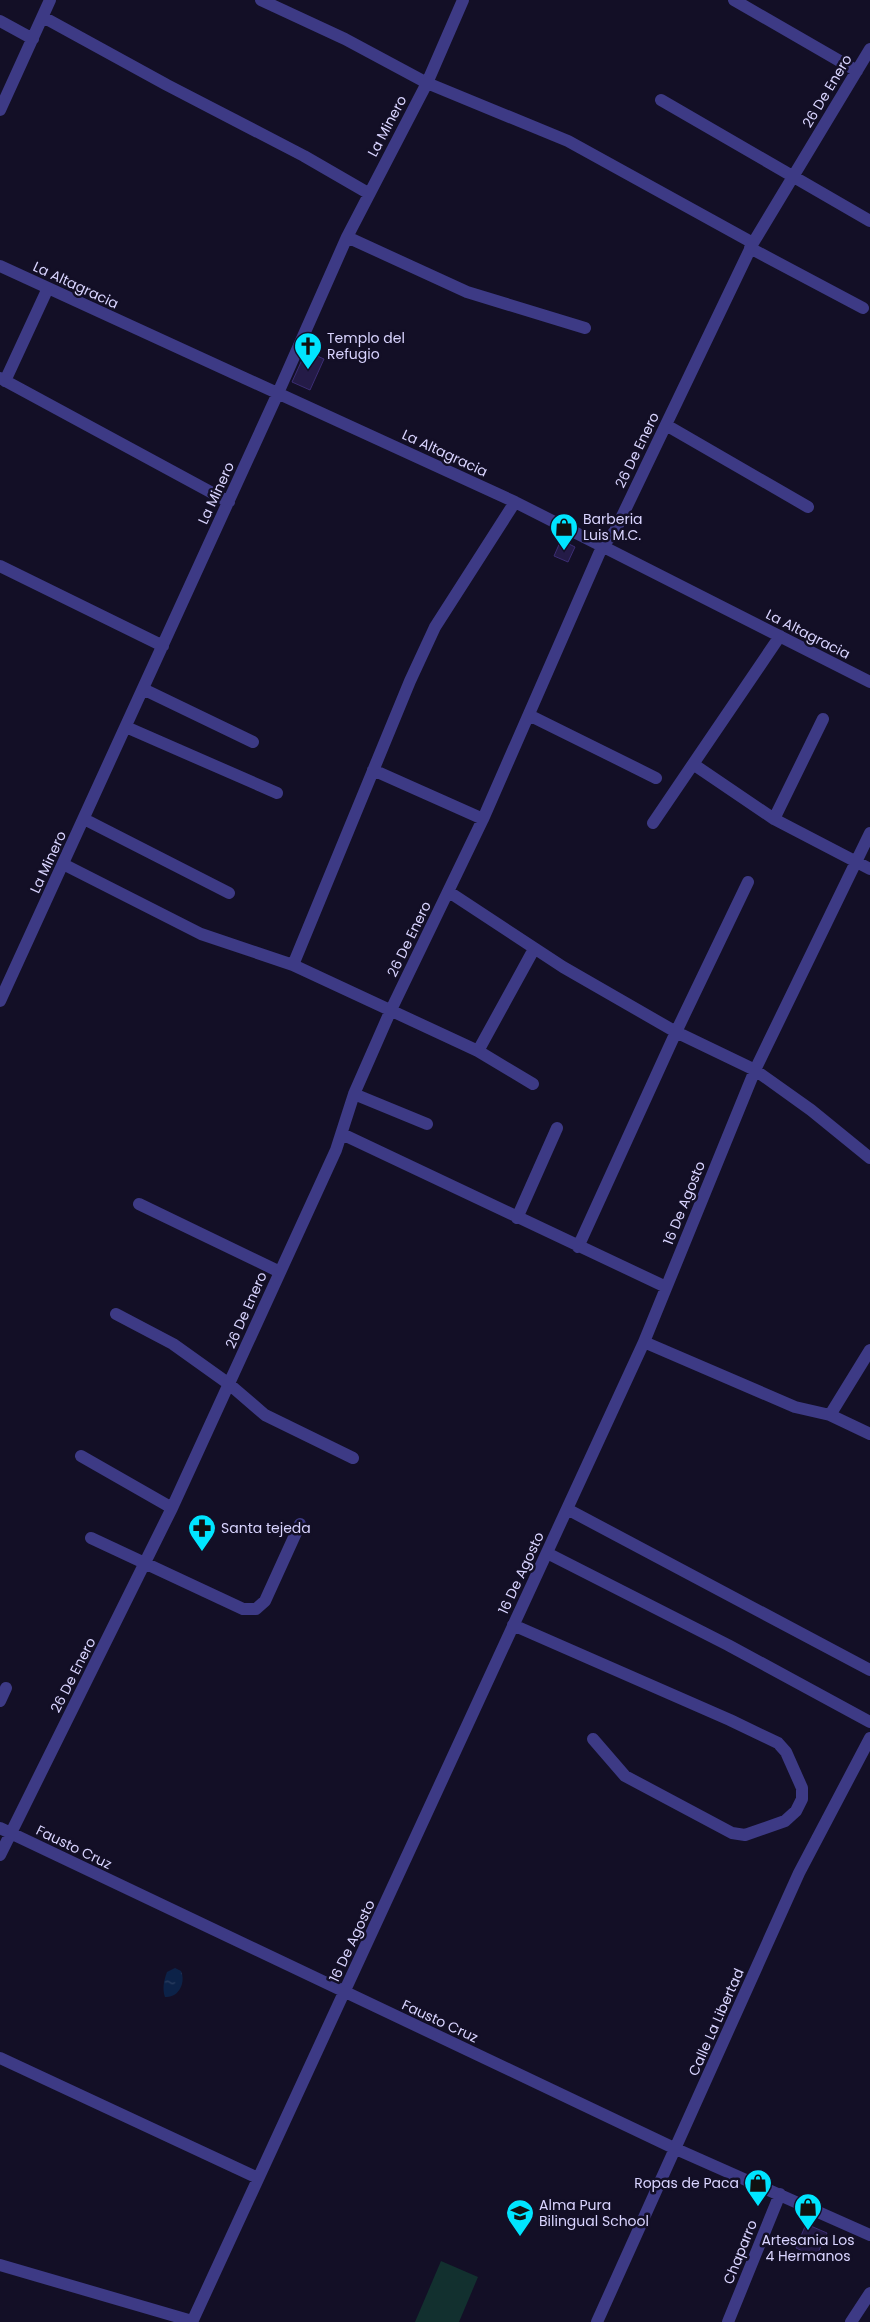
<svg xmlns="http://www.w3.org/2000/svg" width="870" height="2322" viewBox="0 0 870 2322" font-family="Poppins,sans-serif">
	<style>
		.green { fill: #12302f }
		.water { fill: url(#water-ripples) }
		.building { fill: #241b47; stroke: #3b2d73 }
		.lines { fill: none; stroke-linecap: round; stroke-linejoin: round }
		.street { stroke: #3d3a85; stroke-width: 12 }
		.labels { text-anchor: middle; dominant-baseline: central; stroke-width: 5; stroke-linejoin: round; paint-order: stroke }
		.street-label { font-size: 14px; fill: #d9d4ff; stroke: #130f26 }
		.poi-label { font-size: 14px; fill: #d9d4ff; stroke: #130f26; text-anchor: start }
	</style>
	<defs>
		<pattern id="water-ripples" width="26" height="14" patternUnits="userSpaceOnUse" patternTransform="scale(1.25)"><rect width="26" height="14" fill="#0c2248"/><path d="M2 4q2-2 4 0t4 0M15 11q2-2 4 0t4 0" fill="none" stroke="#2f4163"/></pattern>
	</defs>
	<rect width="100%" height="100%" fill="#130f26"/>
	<!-- green -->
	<path class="green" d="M441,2261L478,2277L459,2322H415Z"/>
	<!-- water -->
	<path class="water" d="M175,1968L181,1971C186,1982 179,1998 165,1997C162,1989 164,1980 167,1972Z"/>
	<!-- building -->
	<path class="building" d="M306,351L324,359L310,390L292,382Z
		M561,540L575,547L568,562L554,556Z
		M806,2224L827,2233L816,2257L796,2248Z"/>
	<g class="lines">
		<!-- street -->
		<path class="street" d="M261,0L345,39L427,83L568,141L753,243
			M734,0L857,71
			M43,17L167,85L304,156L368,193
			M0,21L33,39
			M661,100L870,221
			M0,110L50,0
			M347,237L467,292L585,328
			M750,248L863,308
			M0,266L515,502L870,682
			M0,378L229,502
			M5,381L48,288
			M666,425L808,507
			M0,566L163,646
			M143,689L253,742
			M529,715L656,778
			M126,727L277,793
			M693,764L774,819L870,869
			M373,770L483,819
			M84,819L229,893
			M774,819L823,719
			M653,823L780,636
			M63,864L201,934L293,965L478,1051L533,1084
			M449,892L563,967L676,1032L755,1070L811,1110L870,1158
			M293,965L410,681L435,627L515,502
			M0,1001L278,393L347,237L427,83L463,0
			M478,1051L534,949
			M354,1094L427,1124
			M342,1134L666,1287
			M139,1204L280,1272
			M517,1218L557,1128
			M578,1247L676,1032L748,882
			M116,1314L173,1344L229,1384L265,1415L353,1458
			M644,1342L795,1407L830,1415L870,1350
			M830,1415L870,1434
			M81,1456L172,1508
			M567,1509L870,1670
			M91,1538L243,1609H256L265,1601L300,1524
			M547,1553L728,1645L870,1722
			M513,1625L730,1720L778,1743L786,1752L802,1788V1799L796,1811L785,1821L745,1835L732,1833L625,1776L593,1739
			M0,1701L6,1688
			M0,1828L676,2149L870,2235
			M0,1855L172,1508L336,1150L354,1094L390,1012L483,819L602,547L615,531L753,243L870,49
			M0,2058L258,2178
			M0,2265L192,2321
			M192,2322L644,1342L755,1070L870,833
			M597,2322L799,1873L870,1738
			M728,2322L780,2194
			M851,2322L870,2293"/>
	</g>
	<!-- icons -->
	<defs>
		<g id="church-pin" transform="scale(1.4375)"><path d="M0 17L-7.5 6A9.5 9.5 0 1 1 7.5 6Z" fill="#00e5ff" stroke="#130f26"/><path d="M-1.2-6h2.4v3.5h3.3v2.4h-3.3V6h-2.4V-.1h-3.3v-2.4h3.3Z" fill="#111"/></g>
		<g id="shop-pin" transform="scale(1.4375)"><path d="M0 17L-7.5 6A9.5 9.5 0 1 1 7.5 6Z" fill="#00e5ff" stroke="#130f26"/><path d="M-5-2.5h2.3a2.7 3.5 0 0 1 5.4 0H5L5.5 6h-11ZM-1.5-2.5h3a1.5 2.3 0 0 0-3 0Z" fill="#111"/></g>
		<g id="pharmacy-pin" transform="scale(1.4375)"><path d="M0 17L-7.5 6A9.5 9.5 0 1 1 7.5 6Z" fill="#00e5ff" stroke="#130f26"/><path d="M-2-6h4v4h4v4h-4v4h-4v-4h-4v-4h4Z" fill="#111"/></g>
		<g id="school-pin" transform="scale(1.4375)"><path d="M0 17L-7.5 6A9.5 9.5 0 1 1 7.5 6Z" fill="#00e5ff" stroke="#130f26"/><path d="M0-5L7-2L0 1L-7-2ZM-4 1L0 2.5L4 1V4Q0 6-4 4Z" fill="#111"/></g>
	</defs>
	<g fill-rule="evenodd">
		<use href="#church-pin" x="308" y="346"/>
		<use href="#shop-pin" x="564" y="527"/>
		<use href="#pharmacy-pin" x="202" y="1528"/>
		<use href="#shop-pin" x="758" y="2183"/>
		<use href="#shop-pin" x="808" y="2207"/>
		<use href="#school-pin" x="520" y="2213"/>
	</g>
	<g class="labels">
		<!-- street labels -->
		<g class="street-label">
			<text transform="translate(827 91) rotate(-59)">26 De Enero</text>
			<text transform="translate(387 126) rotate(-62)">La Minero</text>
			<text transform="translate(76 285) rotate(25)">La Altagracia</text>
			<text transform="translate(637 450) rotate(-64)">26 De Enero</text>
			<text transform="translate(445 453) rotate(25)">La Altagracia</text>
			<text transform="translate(216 493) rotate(-65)">La Minero</text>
			<text transform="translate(808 634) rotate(27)">La Altagracia</text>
			<text transform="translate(48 862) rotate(-65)">La Minero</text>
			<text transform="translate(409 939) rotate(-64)">26 De Enero</text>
			<text transform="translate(684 1203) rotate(-68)">16 De Agosto</text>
			<text transform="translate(246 1310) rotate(-66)">26 De Enero</text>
			<text transform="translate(521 1573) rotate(-65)">16 De Agosto</text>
			<text transform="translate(73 1675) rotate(-63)">26 De Enero</text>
			<text transform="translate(74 1847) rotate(26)">Fausto Cruz</text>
			<text transform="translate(352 1941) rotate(-65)">16 De Agosto</text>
			<text transform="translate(440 2021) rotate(25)">Fausto Cruz</text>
			<text transform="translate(716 2022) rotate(-66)">Calle La Libertad</text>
			<text transform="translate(740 2252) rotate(-68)">Chaparro</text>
		</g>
		<!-- poi labels -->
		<g class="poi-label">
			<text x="327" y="338">Templo del<tspan x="327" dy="16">Refugio</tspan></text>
			<text x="583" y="519">Barberia<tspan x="583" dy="16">Luis M.C.</tspan></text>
			<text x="221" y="1528">Santa tejeda</text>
			<text x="739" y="2183" text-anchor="end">Ropas de Paca</text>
			<text x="539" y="2205">Alma Pura<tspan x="539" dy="16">Bilingual School</tspan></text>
			<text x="808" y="2240" text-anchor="middle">Artesania Los<tspan x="808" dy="16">4 Hermanos</tspan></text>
		</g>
	</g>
</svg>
